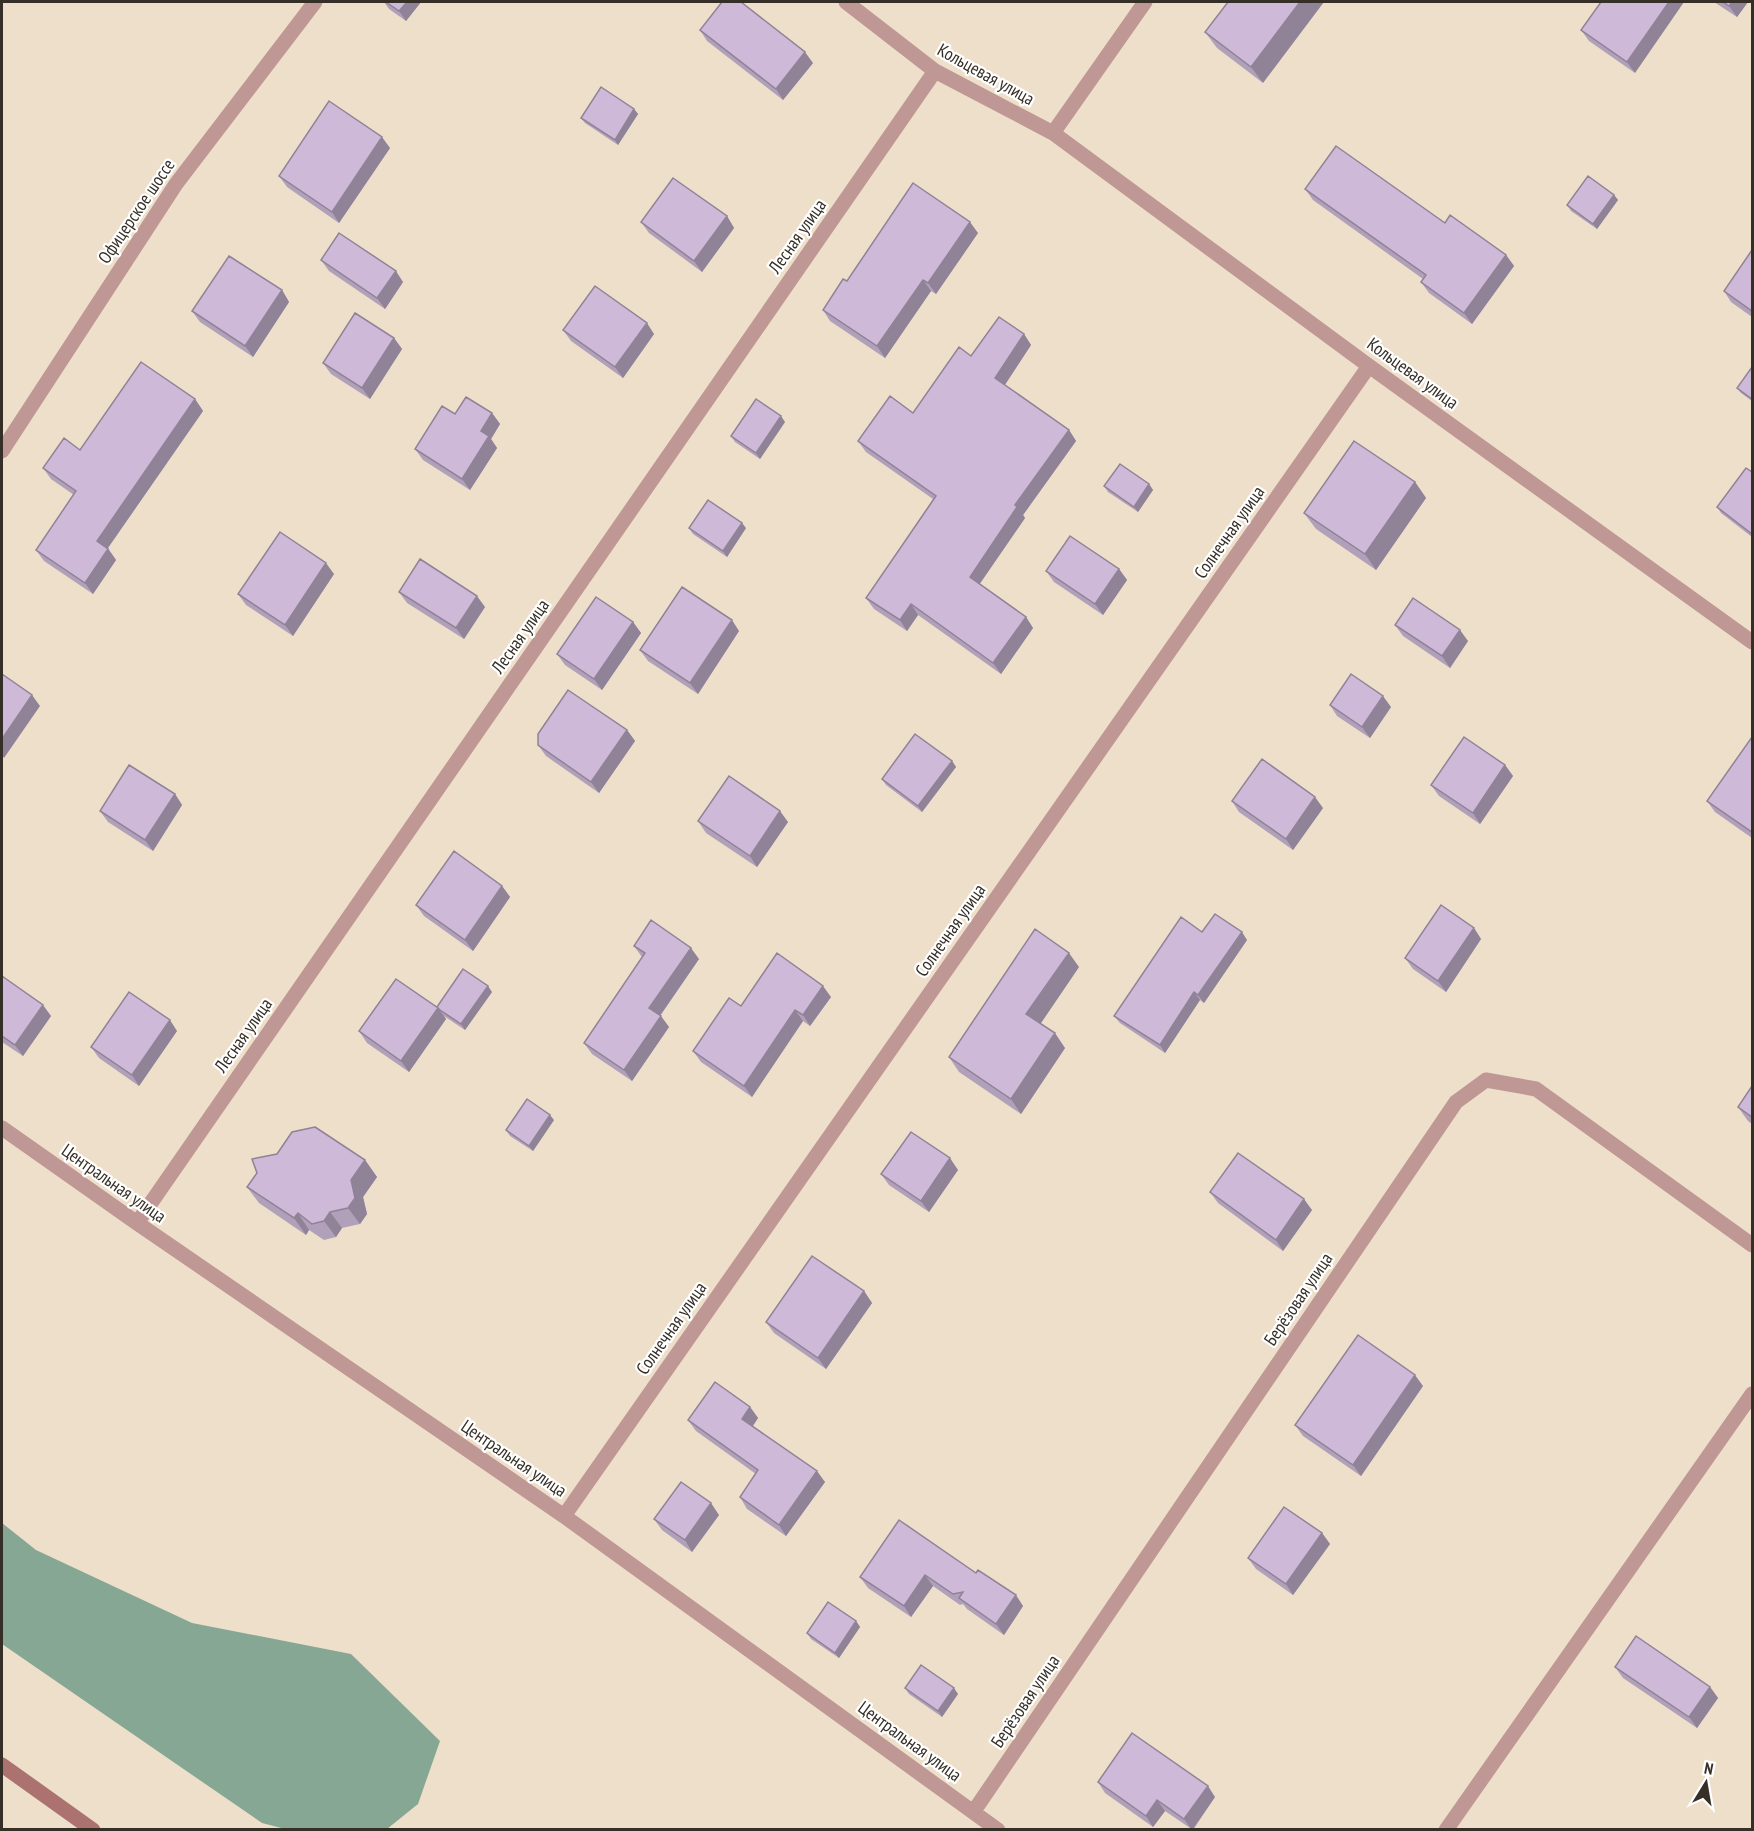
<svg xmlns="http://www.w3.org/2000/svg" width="1754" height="1831" viewBox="0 0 1754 1831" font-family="'PT Sans Narrow',sans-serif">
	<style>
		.forest { fill: #86a793 }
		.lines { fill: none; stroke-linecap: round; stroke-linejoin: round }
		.minor { stroke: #bf9794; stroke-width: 15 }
		.secondary { stroke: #ab726f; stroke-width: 15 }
		.wall { fill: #b1a0ba }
		.shaded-wall { fill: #908297 }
		.building { fill: #cebad8; stroke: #908297; stroke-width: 1.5 }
		.labels { text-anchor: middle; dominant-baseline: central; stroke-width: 4.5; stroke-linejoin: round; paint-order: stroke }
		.street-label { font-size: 18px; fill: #352f27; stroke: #fff }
	</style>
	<rect width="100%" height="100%" fill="#eedfca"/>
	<!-- forest -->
	<path class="forest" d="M2,1523L36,1550L192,1623L351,1654L440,1741L418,1804L387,1829L289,1830L262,1823L2,1644Z"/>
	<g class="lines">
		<!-- minor -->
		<path class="minor" d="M846,2L935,71L1053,133L1369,366L1752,642
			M1053,133L1145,2
			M2,451L176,184L315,2
			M2,1128L137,1223L564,1516L998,1830
			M137,1223L935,71
			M564,1516L1369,366
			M974,1811L1456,1102L1486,1080L1536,1089L1752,1245
			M1446,1830L1752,1394"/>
		<!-- secondary -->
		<path class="secondary" d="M2,1765L93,1830"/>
	</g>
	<!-- wall -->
	<path class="wall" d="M384,2H421L406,21L389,9Z
		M1228,2L1263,83L1217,48L1205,32Z
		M1601,2L1635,73L1589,41L1581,30Z
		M1714,2H1748L1737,17Z
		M700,30L813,63L783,100L707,41Z
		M634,109L638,114L618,145L585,123L581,118Z
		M390,148L339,223L287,187L279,176Z
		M1305,189L1445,223L1506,255L1514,266L1472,324L1429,293L1421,282L1423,279L1313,200Z
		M1614,195L1618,200L1597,229L1571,211L1567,205Z
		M727,216L734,228L702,272L649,233L641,222Z
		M978,233L936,294L931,291L885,358L830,321L823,310L847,281Z
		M1752,250V317L1731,302L1724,291Z
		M321,260L403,282L385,309L329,271Z
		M282,290L289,302L253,357L200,322L192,311Z
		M563,330L654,334L623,378L571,341Z
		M1024,334L1031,345L1005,385L1069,430L1076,441L1023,515L1025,518L979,584L1026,617L1033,628L1001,674L918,615L907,631L874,609L866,598L933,499L866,452L858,441L913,413L971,356Z
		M394,338L402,349L370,399L331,374L323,363Z
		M1752,367V401L1741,393L1737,388Z
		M195,399L203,411L108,548L116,560L93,594L44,561L36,550L74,495L51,479L43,468L80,450Z
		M492,413L500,424L491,439L497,448L470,490L423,460L415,449L455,414Z
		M785,422L760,459L735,442L731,436Z
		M1752,472V537L1721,513L1717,507Z
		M1415,482L1426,498L1376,570L1316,529L1304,513Z
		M1149,484L1153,490L1138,512L1108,492L1104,486Z
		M689,528H746L727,557L693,534Z
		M1119,569L1127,580L1103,615L1054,582L1046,571Z
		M334,574L293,636L246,605L238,594Z
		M399,592L485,607L464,639L407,603Z
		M633,622L641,633L602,690L565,665L557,654Z
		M1395,625L1468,641L1450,668L1403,636Z
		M739,631L698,694L648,661L640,650Z
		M1330,705L1391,707L1370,738L1337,716Z
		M627,730L635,741L599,793L546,756L538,745Z
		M1752,737V838L1715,812L1707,801Z
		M952,761L956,767L922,812L886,785L882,779Z
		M1505,765L1513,776L1480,824L1439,796L1431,785Z
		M175,794L182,805L153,851L108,822L100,811Z
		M1232,801L1323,808L1293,850L1239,812Z
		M698,821L788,822L757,867L706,833Z
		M502,886L510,897L473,951L424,916L416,905Z
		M1474,928L1481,939L1446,992L1413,969L1405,958Z
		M1202,932L1247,940L1204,1003L1200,1000L1165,1053L1120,1023L1114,1016Z
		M634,946L699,959L660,1016L669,1027L632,1081L592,1054L584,1043L642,957Z
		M1079,967L1040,1024L1065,1048L1021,1114L959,1072L949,1057Z
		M2,976L51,1016L23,1056L2,1042Z
		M492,992L465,1030L444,1016L446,1019L409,1072L367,1043L359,1031L437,1007Z
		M831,997L810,1026L803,1021L752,1097L701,1062L693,1051L741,1006Z
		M177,1031L139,1086L99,1058L91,1047Z
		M1752,1086V1124L1748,1121L1738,1107Z
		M554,1120L533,1151L510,1136L506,1130Z
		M365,1160L377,1177L363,1197L367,1214L360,1224L342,1228L336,1237L324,1240L309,1230L306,1235L259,1203L247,1187Z
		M958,1170L929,1212L889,1185L881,1174Z
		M1210,1192L1312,1210L1283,1251L1218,1203Z
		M864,1291L872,1303L826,1369L774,1333L766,1322Z
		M1423,1386L1361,1476L1303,1436L1295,1425Z
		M750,1407L758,1418L753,1426L825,1482L786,1536L747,1509L740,1497L756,1474L696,1431L688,1420Z
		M719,1515L692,1552L662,1530L654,1519Z
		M899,1520L1023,1606L1004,1635L967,1609L963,1604L960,1605L933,1586L911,1617L868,1588L860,1577Z
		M1322,1533L1330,1544L1293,1595L1256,1569L1248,1558Z
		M856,1621L860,1627L839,1658L811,1639L807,1633Z
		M1615,1667L1710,1687L1718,1698L1697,1728L1623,1678Z
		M905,1688L958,1694L942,1717L909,1694Z
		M1098,1782L1215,1797L1193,1830L1165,1811L1153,1827L1105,1793Z"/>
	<!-- shaded-wall -->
	<path class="shaded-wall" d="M407,2H421L406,21L399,11Z
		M1300,2H1324L1263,83L1251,67Z
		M1669,2H1684L1635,73L1627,62Z
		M1732,2H1748L1737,17L1729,6Z
		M805,52L813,63L783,100L776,89Z
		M634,109L638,114L618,145L615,140Z
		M382,137L390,148L339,223L332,212Z
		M1614,195L1618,200L1597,229L1593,224Z
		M727,216L734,228L702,272L694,261Z
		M970,222L978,233L936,294L928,283Z
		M1506,255L1514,266L1472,324L1464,313Z
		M396,271L403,282L385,309L377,298Z
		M923,280L931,291L885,358L877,346Z
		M282,290L289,302L253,357L245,346Z
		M647,323L654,334L623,378L615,367Z
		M1024,334L1031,345L1002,389L995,378Z
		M394,338L402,349L370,399L362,388Z
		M195,399L203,411L105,552L97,541Z
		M492,413L500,424L491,439L497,448L470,490L462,479L481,431Z
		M781,416L785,422L760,459L756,453Z
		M1069,430L1076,441L1023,515L1025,518L977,588L970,577L1015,505Z
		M1415,482L1426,498L1376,570L1365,554Z
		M1149,484L1153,490L1138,512L1134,507Z
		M742,523L746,528L727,557L723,551Z
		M108,549L116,560L93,594L85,583Z
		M326,563L334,574L293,636L285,625Z
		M1119,569L1127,580L1103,615L1095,604Z
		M477,596L485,607L464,639L456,628Z
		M911,604L918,615L907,631L900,620Z
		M1026,617L1033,628L1001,674L993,663Z
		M732,620L739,631L698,694L690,683Z
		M633,622L641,633L602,690L594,679Z
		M1460,630L1468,641L1450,668L1442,656Z
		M32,695L40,706L4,758L2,755V739Z
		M1383,696L1391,707L1370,738L1362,727Z
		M627,730L635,741L599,793L591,782Z
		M952,761L956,767L922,812L918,806Z
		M1505,765L1513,776L1480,824L1473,813Z
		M175,794L182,805L153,851L145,840Z
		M1315,797L1323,808L1293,850L1286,839Z
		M780,811L788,822L757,867L750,856Z
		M502,886L510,897L473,951L465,940Z
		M1474,928L1481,939L1446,992L1438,981Z
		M1242,932L1247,940L1204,1003L1198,995Z
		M691,948L699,959L657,1020L649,1008Z
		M1069,953L1079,967L1037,1029L1026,1014Z
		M488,986L492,992L465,1030L461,1024Z
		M823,986L831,997L810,1026L803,1015Z
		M1194,992L1200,1000L1165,1053L1160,1045Z
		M43,1005L51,1016L23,1056L15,1045Z
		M438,1008L446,1019L409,1072L401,1061Z
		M795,1010L803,1021L752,1097L744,1086Z
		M661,1016L669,1027L632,1081L624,1070Z
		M170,1020L177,1031L139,1086L132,1075Z
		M1055,1033L1065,1048L1021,1114L1011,1099Z
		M550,1115L554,1120L533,1151L529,1146Z
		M950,1158L958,1170L929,1212L921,1201Z
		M365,1160L377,1177L363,1197L367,1214L360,1224L348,1208L351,1180Z
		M1304,1199L1312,1210L1283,1251L1276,1240Z
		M330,1212L342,1228L336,1237L324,1221Z
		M298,1213L309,1230L306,1235L294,1218Z
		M864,1291L872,1303L826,1369L818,1358Z
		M1415,1375L1423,1386L1361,1476L1353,1465Z
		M750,1407L758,1418L750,1430L742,1419Z
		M817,1471L825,1482L786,1536L779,1525Z
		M711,1503L719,1515L692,1552L685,1540Z
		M1322,1533L1330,1544L1293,1595L1286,1584Z
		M925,1575L933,1586L911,1617L904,1606Z
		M1016,1595L1023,1606L1004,1635L996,1624Z
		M856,1621L860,1627L839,1658L835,1653Z
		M1710,1687L1718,1698L1697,1728L1689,1717Z
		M954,1688L958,1694L942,1717L938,1711Z
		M1208,1786L1215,1797L1192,1830L1184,1819Z
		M1157,1800L1165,1811L1153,1827L1146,1816Z"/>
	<!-- building -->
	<path class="building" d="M386,2H407L399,11Z
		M722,2H741L805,52L776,89L700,30Z
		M1228,2H1300L1251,67L1205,32Z
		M1601,2H1669L1627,62L1581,30Z
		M1723,2H1732L1729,6Z
		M601,87L634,109L615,140L581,118Z
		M329,101L382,137L332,212L279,176Z
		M1336,146L1445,223L1450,215L1506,255L1464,313L1421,282L1426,275L1305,189Z
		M1588,176L1614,195L1593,224L1567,205Z
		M673,178L727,216L694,261L641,222Z
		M913,183L970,222L928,283L923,280L877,346L823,310L843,279L847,281Z
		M339,233L396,271L377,298L321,260Z
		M1752,250V311L1724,291Z
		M229,256L282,290L245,346L192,311Z
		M595,286L647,323L615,367L563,330Z
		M355,313L394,338L362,388L323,363Z
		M999,317L1024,334L995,378L1069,430L1015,505L1017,507L970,577L1026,617L993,663L911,604L900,620L866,598L936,496L858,441L890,396L913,413L959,347L971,356Z
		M141,362L195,399L97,541L108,549L85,583L36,550L76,491L43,468L64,438L80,450Z
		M1752,367V399L1737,388Z
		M466,397L492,413L481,431L489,436L462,479L415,449L442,406L455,414Z
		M756,399L781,416L756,453L731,436Z
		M1354,441L1415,482L1365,554L1304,513Z
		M1120,464L1149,484L1134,507L1104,486Z
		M1746,468L1752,472V534L1717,507Z
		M708,500L742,523L723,551L689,528Z
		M280,532L326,563L285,625L238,594Z
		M1070,536L1119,569L1095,604L1046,571Z
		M420,559L477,596L456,628L399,592Z
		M682,587L732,620L690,683L640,650Z
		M596,597L633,622L594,679L557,654Z
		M1413,598L1460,630L1442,656L1395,625Z
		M2,674L32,695L2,739Z
		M1351,674L1383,696L1362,727L1330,705Z
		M568,690L627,730L591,782L538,745V734Z
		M915,734L952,761L918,806L882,779Z
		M1464,737L1505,765L1473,813L1431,785Z
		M1752,737V832L1707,801Z
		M1262,759L1315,797L1286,839L1232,801Z
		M129,765L175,794L145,840L100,811Z
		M729,776L780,811L750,856L698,821Z
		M454,851L502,886L465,940L416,905Z
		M1441,905L1474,928L1438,981L1405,958Z
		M1215,914L1242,932L1198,995L1194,992L1160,1045L1114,1016L1181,917L1202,932Z
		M651,920L691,948L649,1008L661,1016L624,1070L584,1043L645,953L634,946Z
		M1035,929L1069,953L1026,1014L1055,1033L1011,1099L949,1057Z
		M777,953L823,986L803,1015L795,1010L744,1086L693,1051L729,998L741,1006Z
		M463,969L488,986L461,1024L440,1010L437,1007Z
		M2,976L43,1005L15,1045L2,1036Z
		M396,979L438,1008L401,1061L359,1031Z
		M129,992L170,1020L132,1075L91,1047Z
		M1752,1086V1117L1738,1107Z
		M527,1099L550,1115L529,1146L506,1130Z
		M315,1127L365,1160L351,1180L355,1198L348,1208L330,1212L324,1221L312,1224L298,1213L294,1218L247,1187L257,1173L252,1159L277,1154L292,1132Z
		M911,1132L950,1158L921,1201L881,1174Z
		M1238,1153L1304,1199L1276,1240L1210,1192Z
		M812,1256L864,1291L818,1358L766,1322Z
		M1358,1335L1415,1375L1353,1465L1295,1425Z
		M715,1382L750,1407L742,1419L817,1471L779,1525L740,1497L758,1470L688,1420Z
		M681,1482L711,1503L685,1540L654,1519Z
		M1284,1507L1322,1533L1286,1584L1248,1558Z
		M899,1520L976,1573L978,1570L1016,1595L996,1624L959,1598L963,1592L953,1594L925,1575L904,1606L860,1577Z
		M828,1602L856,1621L835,1653L807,1633Z
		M1636,1636L1710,1687L1689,1717L1615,1667Z
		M921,1665L954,1688L938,1711L905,1688Z
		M1132,1733L1208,1786L1184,1819L1157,1800L1146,1816L1098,1782Z"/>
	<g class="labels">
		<!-- street labels -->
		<g class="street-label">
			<text transform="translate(986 74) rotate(29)">Кольцевая улица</text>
			<text transform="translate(136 211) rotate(-56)">Офицерское шоссе</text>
			<text transform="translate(797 236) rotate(-55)">Лесная улица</text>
			<text transform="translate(1413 373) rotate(36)">Кольцевая улица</text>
			<text transform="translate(1229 532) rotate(-55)">Солнечная улица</text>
			<text transform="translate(520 636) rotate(-55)">Лесная улица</text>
			<text transform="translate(950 930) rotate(-55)">Солнечная улица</text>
			<text transform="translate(243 1035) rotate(-55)">Лесная улица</text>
			<text transform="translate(114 1183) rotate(35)">Центральная улица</text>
			<text transform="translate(1298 1299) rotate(-56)">Берёзовая улица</text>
			<text transform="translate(671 1328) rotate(-55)">Солнечная улица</text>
			<text transform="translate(514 1458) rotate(34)">Центральная улица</text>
			<text transform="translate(1025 1701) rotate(-56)">Берёзовая улица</text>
			<text transform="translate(910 1741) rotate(36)">Центральная улица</text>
		</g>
	</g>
	<!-- border -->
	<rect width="1754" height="1831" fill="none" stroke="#352f27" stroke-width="6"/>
	<!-- north arrow -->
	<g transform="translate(1706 1783) rotate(11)" stroke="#ffffff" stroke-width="4.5" paint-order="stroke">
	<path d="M0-4.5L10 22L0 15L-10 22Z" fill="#352f27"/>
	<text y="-9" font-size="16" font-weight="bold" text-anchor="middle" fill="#352f27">N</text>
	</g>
</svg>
